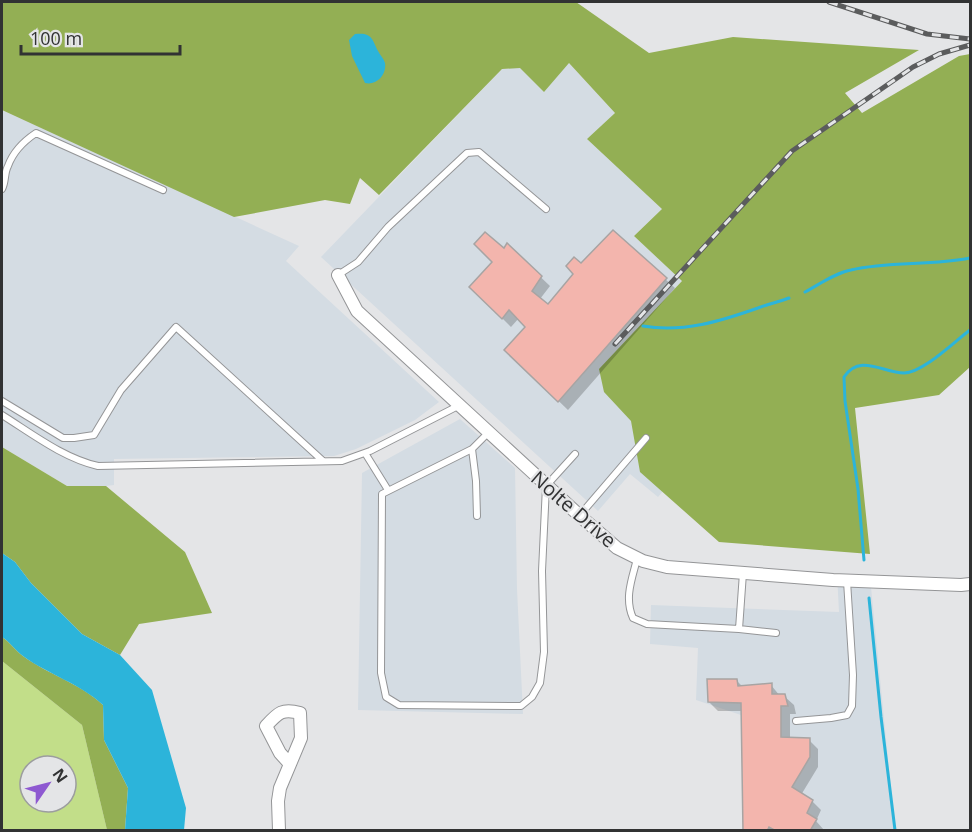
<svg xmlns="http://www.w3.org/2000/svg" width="972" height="832" viewBox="0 0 972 832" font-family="'Open Sans',sans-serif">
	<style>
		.built { fill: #d4dce3 }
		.green { fill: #c2de89; fill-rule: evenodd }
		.forest { fill: #93af54 }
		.water { fill: #2cb4da }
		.shadow { fill: #0003 }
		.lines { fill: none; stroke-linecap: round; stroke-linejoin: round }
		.stream { stroke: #2cb4da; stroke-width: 3 }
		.building { fill: #f3b5ad; stroke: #a7a4a3; stroke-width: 1.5 }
		.lane-casing { stroke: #949597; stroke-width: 8 }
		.street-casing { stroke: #949597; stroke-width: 14 }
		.lane { stroke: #fff; stroke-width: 6 }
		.street { stroke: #fff; stroke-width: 12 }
		.rail-casing { stroke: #5b5c5d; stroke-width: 5 }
		.rail { stroke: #e4e5e7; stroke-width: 3; stroke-dasharray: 9; stroke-linecap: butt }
		.labels { text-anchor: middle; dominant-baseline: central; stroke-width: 4.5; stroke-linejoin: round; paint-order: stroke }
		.street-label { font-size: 20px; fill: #313233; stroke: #e4e5e7 }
	</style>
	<rect width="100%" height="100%" fill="#e4e5e7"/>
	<!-- built -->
	<path class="built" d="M569,63L615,113L588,139L662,209L634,236L682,281L625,342L698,450L658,497L630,474L598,511L321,257L502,69Z
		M2,110L299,246L286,261L439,402L415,420L356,449L334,456L114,459V485L106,486H67L2,447Z
		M460,419L515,468L517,589L523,714L358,710L362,473Z
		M837,574L870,577L895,830H744L741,715L696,700L698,648L650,644L651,605L839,612Z"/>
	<!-- green -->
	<path class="green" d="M2,661L82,725L107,830H2ZM30,766H66V802H30Z"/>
	<!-- forest -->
	<path class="forest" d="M2,2H576L649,53L733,37L919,50L845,93L862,113L959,56L970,54V367L939,395L855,408L870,554L719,542L640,472L631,421L604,392L599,369L682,281L634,236L662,209L587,139L615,113L569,63L544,92L520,68L502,69L379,195L360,178L350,204L325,200L234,217L2,110Z
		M2,447L67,486H106L185,552L212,613L139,624L120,655L82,634L31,583L15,562L2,553Z
		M2,637C10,642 15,650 23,656C49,675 78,682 103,705L104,740L128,788L125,830H107L82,725L2,661Z"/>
	<!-- water -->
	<path class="water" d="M355,34C372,32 372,39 378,51C380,55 384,59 385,63C387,75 376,86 365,83L352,56L349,40Z
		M2,553L15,562L31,583L82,634L120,655L152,690L186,808L184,830H125L128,788L104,740L103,705C79,683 49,675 23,656C15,650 10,642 2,637Z"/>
	<!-- shadow -->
	<path class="shadow" d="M613,232L675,288L568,410L515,359L527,327L519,318L511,327L471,287L508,246L550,286L540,299L548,306Z
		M737,681L743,687L771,685L780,696H784L794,705L796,714H790V739L809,740L818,749V767L801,795L812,801L821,810L816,821L824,830H744L742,711H718L709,702Z"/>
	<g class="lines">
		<!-- stream -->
		<path class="stream" d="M805,292C820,284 835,273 851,270C889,261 931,266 970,258
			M643,326C683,333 721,321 758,308C768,304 779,302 789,298
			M864,560L858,489L845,401L844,377C860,353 883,373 904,373C923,373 955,341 970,330
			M869,598L881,717L895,830"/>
	</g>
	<!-- building -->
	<path class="building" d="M613,230L667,278L558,402L504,350L525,327L509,310L502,319L469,287L492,262L474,244L485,232L504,248L507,243L542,276L532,291L548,304L573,274L566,266L574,257L581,263Z
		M707,679H737L738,686L772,683V694H785L788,706H781V737L810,738V757L792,787L813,800L807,813L817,819L810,831H776L769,827L767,831H743L741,703L708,702Z"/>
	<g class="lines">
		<!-- lane casing -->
		<g class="lane-casing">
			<path id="lane" d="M2,189C6,182 4,173 8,166C13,152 24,141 36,133L163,190
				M338,275L358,262L388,227L467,153L479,152L546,209
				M2,401L63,438H74L94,435L121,390L176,327L323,461
				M2,415C31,433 63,458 98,466L342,461L370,451L458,406
				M488,433L472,449L382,494L381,673L386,697L399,705L521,706L532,697L540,683L544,652L542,571L546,486L575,454
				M472,449L476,481L477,516
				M365,453L388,490
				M580,515L646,438
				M637,559C632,579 624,598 633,618L647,624L739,629
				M743,573L739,629L776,633
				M796,721L831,718L847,715L852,706L853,675L847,581"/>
		</g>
		<!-- street casing -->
		<g class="street-casing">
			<path id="street" d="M338,275L357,311L580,516L617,548L643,561L667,567L833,580L961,585L970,584
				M279,830L278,801L280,788L301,738L300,713C282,708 278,713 266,726L280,753L289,763"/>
		</g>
		<!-- lane -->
		<use href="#lane" class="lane"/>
		<!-- street -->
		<use href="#street" class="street"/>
		<!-- rail casing -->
		<g class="rail-casing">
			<path id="rail" d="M829,2L927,34L970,39
				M615,344L792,151L913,67L939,54L970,45"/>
		</g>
		<!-- rail -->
		<use href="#rail" class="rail"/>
	</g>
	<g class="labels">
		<!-- street labels -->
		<g class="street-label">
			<text transform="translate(574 509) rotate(41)">Nolte Drive</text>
		</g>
	</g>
	<!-- border -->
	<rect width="972" height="832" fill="none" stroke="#313233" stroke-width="6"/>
	<!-- north arrow -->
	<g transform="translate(48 784) rotate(55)"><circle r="28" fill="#e4e5e7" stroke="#9c9d9f" stroke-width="1.5"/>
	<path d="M0-4.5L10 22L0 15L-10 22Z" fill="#8e59d1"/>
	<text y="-9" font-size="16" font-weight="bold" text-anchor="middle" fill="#313233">N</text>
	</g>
	<!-- scale -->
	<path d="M21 45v9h159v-9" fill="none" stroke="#313233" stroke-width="3"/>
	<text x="30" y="45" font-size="18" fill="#313233" stroke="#e4e5e7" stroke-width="4.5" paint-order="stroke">100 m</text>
</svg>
